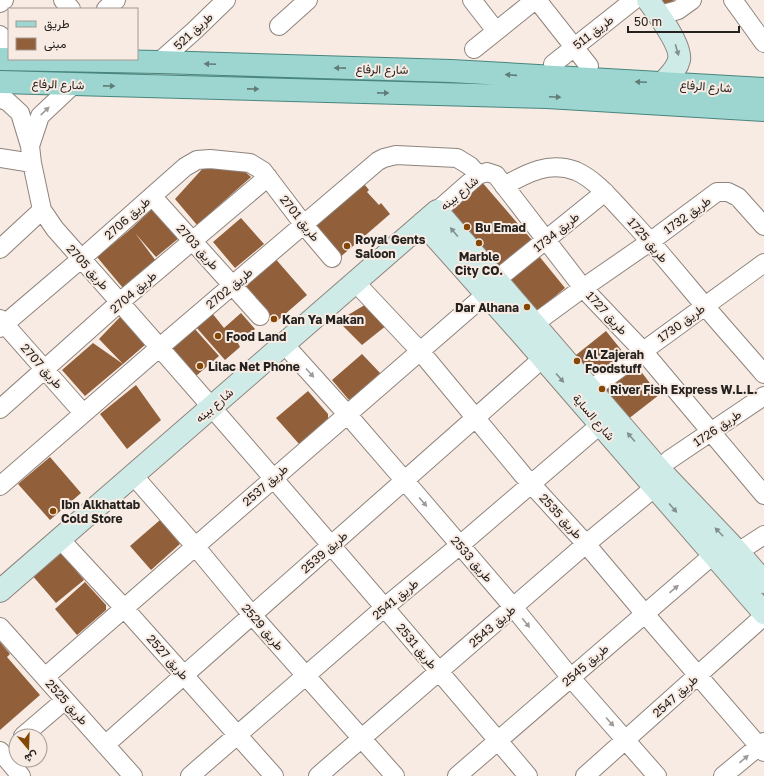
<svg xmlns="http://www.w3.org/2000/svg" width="764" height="776" viewBox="0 0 764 776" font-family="'Golos Text',Vazirmatn,sans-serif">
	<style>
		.building { fill: #915f3a }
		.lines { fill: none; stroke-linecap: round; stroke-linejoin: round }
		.street-casing { stroke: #8f847d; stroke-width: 20 }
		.secondary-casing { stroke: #8f847d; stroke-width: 24 }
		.primary-casing { stroke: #48857d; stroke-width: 24 }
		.street { stroke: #fff; stroke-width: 18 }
		.secondary { stroke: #ceebe7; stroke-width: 22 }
		.primary { stroke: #9dd6d0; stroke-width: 22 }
		.oneway { fill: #82908d }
		.oneway2 { fill: #617c77 }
		.oneway3 { fill: #9d9b9a }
		.poi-dot { fill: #844705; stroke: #f7ebe3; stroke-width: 1.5 }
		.labels { text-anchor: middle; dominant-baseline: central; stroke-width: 4; stroke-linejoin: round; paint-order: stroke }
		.street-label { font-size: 12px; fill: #25211e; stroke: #f7ebe3 }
		.poi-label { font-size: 12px; font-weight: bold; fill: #25211e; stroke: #f7ebe3; text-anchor: start }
	</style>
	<rect width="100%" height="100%" fill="#f7ebe3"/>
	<!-- building -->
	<path class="building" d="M660,0H674L670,3H662Z
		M204,167H240L251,177L197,225L175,199Z
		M360,179L369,190L367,192L379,205L381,203L390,214L338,259L308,224Z
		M481,181L532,240L498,269L447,210Z
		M154,207L179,238L156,257L135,233L156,261L123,288L97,257L132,228Z
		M241,218L264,244L235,268L213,242Z
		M273,256L307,295L276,322L242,283Z
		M539,256L565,288L531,316L504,284Z
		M368,303L387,325L362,345L338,321Z
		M212,313L224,328L241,313L255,329L238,343L240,347L225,360L196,327Z
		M121,316L146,344L123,364L85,396L62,370L93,343L123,364L99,339Z
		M194,328L219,356L196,376L171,348Z
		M606,331L627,357L592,385L571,359Z
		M362,354L381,374L349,400L332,380Z
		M633,361L659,395L623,423L597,389Z
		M136,385L161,420L127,449L100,414Z
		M308,391L328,414V421L300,445L276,418Z
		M50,457L81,493L50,520L18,484Z
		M160,520L180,544L151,570L130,546Z
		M59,550L84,580L56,603L31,574Z
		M85,582L106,605V610L77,635L55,609Z
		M0,642L10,654L7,657L40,695L0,730Z"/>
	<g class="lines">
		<!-- street casing -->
		<g class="street-casing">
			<path id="street" d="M63,0L71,9
				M472,0L496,31
				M537,0L589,66
				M733,0L764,43
				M0,3L4,0
				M106,9L116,0
				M660,15L678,10L692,0
				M279,26L308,0
				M0,35L9,44
				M474,49L535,0
				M159,62L194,31L226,0
				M553,64L634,0
				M0,99L7,101L20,113L30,146L32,163L42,210L55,229C215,409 372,592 528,776
				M30,146L40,116L73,85
				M0,158L32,163
				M504,186C527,173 549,161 576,171C596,180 611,199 626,215C648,238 668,262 688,286C713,316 739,345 764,374
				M152,196L260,316
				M437,211L478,175L487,172L496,175L583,288L643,351L764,495
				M0,249L42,210
				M506,272L605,192
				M355,282L420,351L523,475L586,544L645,614L764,752
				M0,319L83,413
				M0,328L81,259L185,167L197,160L210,159L250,163L263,171L304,225L332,258
				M523,332L583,288L651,241L717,192H728L738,197L764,226
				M284,344L347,414L405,481L514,608L571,678L657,776
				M598,384L764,263
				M0,409L120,302L268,177
				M669,460L764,396
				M133,475L195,546L252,615L395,776
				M0,486L160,347L378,161L384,158L396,155L457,158L470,166L478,175
				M60,539L124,608L274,776
				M738,552L764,535
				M0,627L133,776
				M45,677L486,294
				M23,736L65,700
				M105,745L543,358
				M0,751L21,776
				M190,776L385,607L460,545L601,424
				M318,776L586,544L665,479
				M457,776L713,555
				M585,776L764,616
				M723,776L764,742"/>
		</g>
		<!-- secondary casing -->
		<g class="secondary-casing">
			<path id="secondary" d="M648,0C656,11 682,46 679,60C677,69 669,76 663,83
				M423,223L521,333L764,613
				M0,591L437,211L658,468L738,552L764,582"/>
		</g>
		<!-- primary casing -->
		<g class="primary-casing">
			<path id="primary" d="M0,59L159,62L451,71L764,89
				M0,82L547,97L764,110"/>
		</g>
		<!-- street -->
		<use href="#street" class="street"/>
		<!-- secondary -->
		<use href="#secondary" class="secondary"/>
		<!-- primary -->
		<use href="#primary" class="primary"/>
	</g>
	<!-- one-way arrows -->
	<defs><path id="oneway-solid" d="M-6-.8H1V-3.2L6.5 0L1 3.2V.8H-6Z"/></defs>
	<g class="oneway">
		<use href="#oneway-solid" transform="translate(677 50) rotate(74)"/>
		<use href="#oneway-solid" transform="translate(454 232) rotate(-130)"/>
		<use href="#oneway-solid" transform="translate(560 378) rotate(49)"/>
		<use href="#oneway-solid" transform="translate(631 437) rotate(-131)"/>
		<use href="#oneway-solid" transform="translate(673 508) rotate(49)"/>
		<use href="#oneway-solid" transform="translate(719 532) rotate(-134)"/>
	</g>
	<g class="oneway2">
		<use href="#oneway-solid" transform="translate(210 64) rotate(-178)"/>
		<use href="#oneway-solid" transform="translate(340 68) rotate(-179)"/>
		<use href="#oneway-solid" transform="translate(511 75) rotate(-176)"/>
		<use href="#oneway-solid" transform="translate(641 82) rotate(-177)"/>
		<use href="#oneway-solid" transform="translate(109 86) rotate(1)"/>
		<use href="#oneway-solid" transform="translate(253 89) rotate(1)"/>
		<use href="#oneway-solid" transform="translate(383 93) rotate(1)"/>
		<use href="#oneway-solid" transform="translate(555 97) rotate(3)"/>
	</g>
	<g class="oneway3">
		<use href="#oneway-solid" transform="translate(45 111) rotate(-44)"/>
		<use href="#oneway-solid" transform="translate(310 373) rotate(48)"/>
		<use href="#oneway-solid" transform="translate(423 502) rotate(49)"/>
		<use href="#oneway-solid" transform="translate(674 589) rotate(-41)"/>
		<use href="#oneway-solid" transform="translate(526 623) rotate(51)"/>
		<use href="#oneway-solid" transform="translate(610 722) rotate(48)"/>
		<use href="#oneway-solid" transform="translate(744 759) rotate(-40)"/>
	</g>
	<!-- markers -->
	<g class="poi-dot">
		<circle cx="467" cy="227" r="4"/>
		<circle cx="479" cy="243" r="4"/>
		<circle cx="347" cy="246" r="4"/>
		<circle cx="527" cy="307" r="4"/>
		<circle cx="274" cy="319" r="4"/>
		<circle cx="218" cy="336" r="4"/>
		<circle cx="577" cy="361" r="4"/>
		<circle cx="200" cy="366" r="4"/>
		<circle cx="602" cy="389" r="4"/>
		<circle cx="53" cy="511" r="4"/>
	</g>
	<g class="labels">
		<!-- street labels -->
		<g class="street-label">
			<text transform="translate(193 31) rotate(-43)">طريق 521</text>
			<text transform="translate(593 32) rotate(-38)">طريق 511</text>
			<text transform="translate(382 69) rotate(1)">شارع الرفاع</text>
			<text transform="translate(58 84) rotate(2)">شارع الرفاع</text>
			<text transform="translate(706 86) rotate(4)">شارع الرفاع</text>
			<text transform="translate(459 193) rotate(-40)">شارع بينه</text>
			<text transform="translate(687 215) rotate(-36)">طريق 1732</text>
			<text transform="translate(127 218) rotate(-42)">طريق 2706</text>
			<text transform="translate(300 218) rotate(51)">طريق 2701</text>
			<text transform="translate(556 232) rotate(-39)">طريق 1734</text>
			<text transform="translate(648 240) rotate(49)">طريق 1725</text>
			<text transform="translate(198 247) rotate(48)">طريق 2703</text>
			<text transform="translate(88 267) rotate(48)">طريق 2705</text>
			<text transform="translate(229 288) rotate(-40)">طريق 2702</text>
			<text transform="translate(133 292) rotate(-41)">طريق 2704</text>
			<text transform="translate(607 313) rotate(47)">طريق 1727</text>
			<text transform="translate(681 323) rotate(-36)">طريق 1730</text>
			<text transform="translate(42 366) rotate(48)">طريق 2707</text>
			<text transform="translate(214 405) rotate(-41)">شارع بينه</text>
			<text transform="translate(594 417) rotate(49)">شارع الساية</text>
			<text transform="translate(717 428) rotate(-34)">طريق 1726</text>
			<text transform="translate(265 485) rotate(-41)">طريق 2537</text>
			<text transform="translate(561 516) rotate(47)">طريق 2535</text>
			<text transform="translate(324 552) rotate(-41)">طريق 2539</text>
			<text transform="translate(472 559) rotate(49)">طريق 2533</text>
			<text transform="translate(395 599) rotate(-40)">طريق 2541</text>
			<text transform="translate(492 626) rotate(-41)">طريق 2543</text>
			<text transform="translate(263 627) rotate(49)">طريق 2529</text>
			<text transform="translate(417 646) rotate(50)">طريق 2531</text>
			<text transform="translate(168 657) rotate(48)">طريق 2527</text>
			<text transform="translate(585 665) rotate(-41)">طريق 2545</text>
			<text transform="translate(675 696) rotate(-42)">طريق 2547</text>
			<text transform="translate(67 702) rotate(48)">طريق 2525</text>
		</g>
		<!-- poi labels -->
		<g class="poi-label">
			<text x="475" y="227">Bu Emad</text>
			<text x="355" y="239">Royal Gents<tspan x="355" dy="14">Saloon</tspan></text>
			<text x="479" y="256" text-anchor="middle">Marble<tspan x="479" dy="14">City CO.</tspan></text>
			<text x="519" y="307" text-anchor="end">Dar Alhana</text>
			<text x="282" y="319">Kan Ya Makan</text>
			<text x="226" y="336">Food Land</text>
			<text x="585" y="354">Al Zajerah<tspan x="585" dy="14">Foodstuff</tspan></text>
			<text x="208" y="366">Lilac Net Phone</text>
			<text x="610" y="389">River Fish Express W.L.L.</text>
			<text x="61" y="504">Ibn Alkhattab<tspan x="61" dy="14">Cold Store</tspan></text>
		</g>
	</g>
	<!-- legend -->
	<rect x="8" y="8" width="130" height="52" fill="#f7ebe3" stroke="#a39a94"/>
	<rect x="16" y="21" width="20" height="6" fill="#9dd6d0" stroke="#a39a94"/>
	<text x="44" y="28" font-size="12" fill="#25211e">طريق</text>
	<rect x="16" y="38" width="20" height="12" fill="#915f3a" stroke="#a39a94"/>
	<text x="44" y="48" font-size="12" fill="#25211e">مبنى</text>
	<!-- north arrow -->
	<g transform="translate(28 748) rotate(161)"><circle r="19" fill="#f7ebe3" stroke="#a39a94"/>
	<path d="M0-3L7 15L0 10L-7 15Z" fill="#844705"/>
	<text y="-6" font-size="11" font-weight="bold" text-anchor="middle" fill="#25211e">ش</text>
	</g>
	<!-- scale -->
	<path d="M628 26v6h111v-6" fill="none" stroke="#25211e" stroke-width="2"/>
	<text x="634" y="26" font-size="12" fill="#25211e" stroke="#f7ebe3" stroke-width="3" paint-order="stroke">50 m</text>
</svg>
